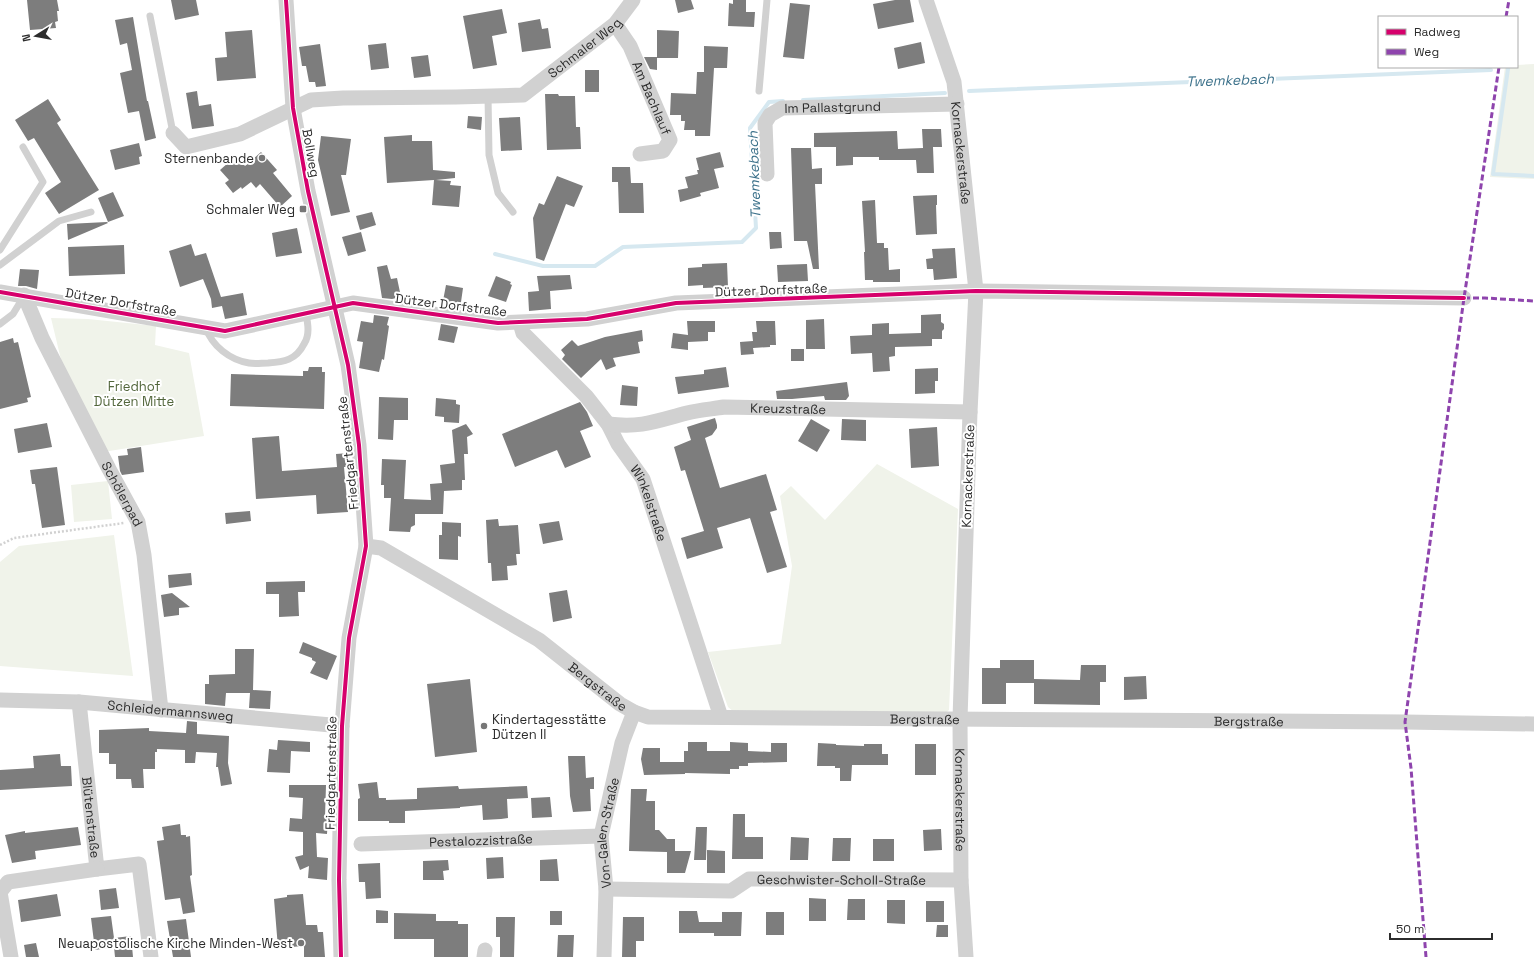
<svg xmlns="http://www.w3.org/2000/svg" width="1534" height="957" viewBox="0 0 1534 957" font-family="'Space Grotesk',sans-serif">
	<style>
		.green { fill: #f0f3ea }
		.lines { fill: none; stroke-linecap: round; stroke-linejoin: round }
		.stream { stroke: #d6e8f0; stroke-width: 4 }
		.building { fill: #7d7d7d }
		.path { stroke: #d1d1d1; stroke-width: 2.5; stroke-dasharray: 2 2; stroke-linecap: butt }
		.lane { stroke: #d1d1d1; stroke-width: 7 }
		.street { stroke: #d1d1d1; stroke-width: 15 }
		.quiet { stroke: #8e44ad; stroke-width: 3; stroke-dasharray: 6 3; stroke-linecap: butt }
		.cycleway-casing { stroke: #fff; stroke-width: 6 }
		.cycleway { stroke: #d6006c; stroke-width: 4 }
		.poi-dot { fill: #767676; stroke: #fff; stroke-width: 1.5 }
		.labels { text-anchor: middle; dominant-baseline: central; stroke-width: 4; stroke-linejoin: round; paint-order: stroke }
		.street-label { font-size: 13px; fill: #2c2c2c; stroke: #fff }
		.poi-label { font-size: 13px; fill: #2c2c2c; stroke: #fff; text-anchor: end }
		.park-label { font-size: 13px; fill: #52663b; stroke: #fff }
		.water-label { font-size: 14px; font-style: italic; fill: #3d728b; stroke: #fff }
	</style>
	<rect width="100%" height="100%" fill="#fff"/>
	<!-- green -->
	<path class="green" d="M1534,64V179L1490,177L1505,67H1517V65Z
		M51,318L88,319L156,326L155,345L189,353L204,436L103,452L63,368Z
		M877,464L958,509L949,710L945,714L734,712L728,707L708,652L781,644L792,566L780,496L791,486L825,520Z
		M108,481L112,519L74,522L71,485Z
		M114,535L133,676L0,666V562L19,546Z"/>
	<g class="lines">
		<!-- stream -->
		<path class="stream" d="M1508,69L1493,174L1534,176
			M969,91L1491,70
			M803,100L945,93
			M495,254L543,266H595L623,247L742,242L756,228L750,128L769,102L783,101"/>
	</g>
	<!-- building -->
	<path class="building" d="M27,0H57L59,11H57L58,21L55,22L56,28L30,30Z
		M171,0H196L199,15L175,20Z
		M675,0H691L694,9L678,13Z
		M733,0H746V12H755L754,27L728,26L729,3L733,4Z
		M895,0H910L914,22L878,29L873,4Z
		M790,3L810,5L804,59L783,57Z
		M502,9L507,33L492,36L497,65L473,69L463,16Z
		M133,17L147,101H148L156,138L145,141L139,111L128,113L120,73L132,70L127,43L120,45L115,20Z
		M540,19L542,29L548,28L551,48L522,52L518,23Z
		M252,30L256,78L217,81L215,58L227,57L225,32Z
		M657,30L679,31L678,58H657V70L650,69L644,57H657Z
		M921,42L925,63L898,69L894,48Z
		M386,43L389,68L371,70L368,45Z
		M320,44L326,86L316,87L315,82H309L306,66H302L299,47Z
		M704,46L728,47L727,68H714L710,136H695V130H684L685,121H681V115H670L671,93L696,94L697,72H704Z
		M428,55L431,76L414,78L411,57Z
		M585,70H599V92H585Z
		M197,91L199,106L211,104L214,126L192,129L186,93Z
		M545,94H558L559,96H575L576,127H580L581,149L547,150Z
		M48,99L61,120L57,123L99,190L59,214L45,193L61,182L34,138L28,141L15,120Z
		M468,116L482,117L481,130L467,128Z
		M520,117L522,150L501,151L499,118Z
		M922,129H941L942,147H933L934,173H917L916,160H879V157H853V165L836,166V147H814V133L897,131L898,149L923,148Z
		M412,135V141H432L433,170L455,172V178L436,180L451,181L450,185L461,186L459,207L432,205L434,180L387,183L384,137Z
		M321,136L351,139L346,175H341L350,212L331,216L318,160Z
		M139,143L142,156L139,157L140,164L115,170L110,150Z
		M791,148H811L812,169L822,168V184H815L819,269H813L807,241H794Z
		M261,152L277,170L273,173L292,196L280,207L260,184L256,188L251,182L242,189L241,187L233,193L225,183L229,180L220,170L236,156L245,166Z
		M720,152L724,167L714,169L719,188L700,193L701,196L680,202L678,190L688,188L685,177L698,174L697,170H699L696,158Z
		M612,167H630L631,183H643L644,213H619L618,182H612Z
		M557,176L583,186L574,207L566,204L544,261L536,258L533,218L539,203L544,205Z
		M113,192L124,216L108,222L98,198Z
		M937,195V205H936L937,234L916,235L913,196Z
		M875,200L877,243H884V248H888L889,270L900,269V282H873V280H865L864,252H865L862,201Z
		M372,212L376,225L360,230L356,216Z
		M107,222L108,223L68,240L67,224Z
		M297,228L302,253L276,257L272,233Z
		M361,232L366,251L348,256L342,237Z
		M769,232H781L782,248L770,249Z
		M191,244L195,256L206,253L221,297L243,293L247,315L225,319L222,306L212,308L211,299L203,279L180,287L169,251Z
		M124,245L125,274L69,276L68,247Z
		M955,248L957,278L934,280L933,269H927L926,259L933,258L932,249Z
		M727,263L728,287L703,288V285L688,286V268L702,267V264Z
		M807,264L808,281L778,282L777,265Z
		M387,265L391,279L397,278L401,297L392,299L382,298L377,267Z
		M20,269L39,270L37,289L26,286H18Z
		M570,275L572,289L550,291L551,309L529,311L528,292L539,291L537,276Z
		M496,276L511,282L510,284L512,285L506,302L488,296Z
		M446,285L463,288L460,309L442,306Z
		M941,314V322L944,324V329L942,331V339H932V346L895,347V356L889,357L890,371L873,372L872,353L851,354L850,336L872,335V324L889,323V334L921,333V315Z
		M374,315L389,317L387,325L389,326L384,360L382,359L379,372L359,368L363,342L357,341L361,321L373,323Z
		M824,319L825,349H806V320Z
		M687,321H715V332H708V341L688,342V350L671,348L673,333L688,335Z
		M756,321H775L776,345H770V347L753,348L754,354L741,355L740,342L753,341L752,332H757Z
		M441,324L458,327L454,343L438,340Z
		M642,330L643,341L638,342L640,353L613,358L616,366L606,370L601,359L581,378L562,359L565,355L561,350L572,340L578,346L605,337Z
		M13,338L14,343L18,342L31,397L27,398L28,402L0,409V342Z
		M791,349H804V361H791Z
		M309,367H322V372H325L324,409L230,406L231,374L303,376V371H308Z
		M726,367L729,387L678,394L675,377L704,374V370Z
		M938,368V381H935V393L915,394V369Z
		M847,382L849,396L846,400H825L824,396L792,399H777L776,391Z
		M622,385L638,387L637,406L620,405Z
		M379,397L408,398V420H394L393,440L378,439Z
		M436,398L456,400V404L460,405L459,423L444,422V417L435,416Z
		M580,402L587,412L593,426L580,431L591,457L565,468L557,450L515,467L502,434Z
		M715,418L717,425V428L712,435L705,438L720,488L766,474L777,510L770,512L787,567L767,573L750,518L717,528L723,548L687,559L681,538L704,531L685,470L681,471L674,447L691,440L687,427Z
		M811,419L830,430L817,452L798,441Z
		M842,419L866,420V441L841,440Z
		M47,423L52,447L18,453L14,429Z
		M466,424L473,434L467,437L468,454H464L465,480H462V490L444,491L443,514H415V525L411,527L410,532L389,531L391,498H384V485H381L382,459L406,460L404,499L431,500L430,484L442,483L440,465L455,463L452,430Z
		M937,427L939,466L911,468L909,429Z
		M279,436L282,471L337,467L336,454L349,453L350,467H344L348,512L317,514L316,495L256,499L252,438Z
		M141,447L144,472L122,475L120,471L118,456L128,455L127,449Z
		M57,467L65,525L42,528L35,484H32L30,470Z
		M250,511L251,521L226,524L225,513Z
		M498,519L499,526L518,525L520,554H516L517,565L507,566L508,580L492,581L491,563H488L486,520Z
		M559,521L563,540L543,544L539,524Z
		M442,522L461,523V537L458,536V560L439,559V535H442Z
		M191,573L192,585L169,588L168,575Z
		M305,581V592H298L299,616L279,617V594H266V582Z
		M567,590L572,618L553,622L549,593Z
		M172,593L190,607L179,608V615L164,617L161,595Z
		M303,642L337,656L327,680L310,673L316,662L312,660V658L299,653Z
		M235,649H254L253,690L271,691L270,709L249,708L250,693H226L225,706L205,704V684H209V675L235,674Z
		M1000,660H1034V679L1080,680L1081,665H1106V682H1100V705L1034,704V683H1006V704H982V668H1000Z
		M1146,676L1147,699L1124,700V677Z
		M470,679L477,752L435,757L427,684Z
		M187,721L197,722V734L229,736L228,763L232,784L221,786L218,767H216L217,753L196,752L195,763H185V750L157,749V752H155V769H143L144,788H132L131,779H116V764H109V753H99V730L149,728V731L186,733Z
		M278,740L310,742V752L291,751L290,773L267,772L269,749L277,750Z
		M688,742H707V751H730V742L748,743V751L771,752V743H787V762L748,763V766H739V769H730V774L685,773V774L644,775L641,759L643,748H660V762H684V751H688Z
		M818,743L836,744V745L864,746V744H882V754H888V765H852L851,781H840V768H835V766H817Z
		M915,744H936V775H915Z
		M60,754L61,766H71L72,786L0,790V770L34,768L33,756Z
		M568,756H585L586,778L594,777V789H590L591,811L573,812L570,796Z
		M377,782L379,798H386V800L417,799V788L458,786L459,789L527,786L528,798L507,799L508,818L501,819L483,820L482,805L460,807V808L405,811V823H389V821H358V799L360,798L358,784Z
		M289,785H326L325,817H328L327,834L316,833L317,857L328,858L327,880L308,878L309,866L300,870L295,857L303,855V832L289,831L290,818L302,819L303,798L289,797Z
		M631,789H647L646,801H655V830H659L667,839H675V851H691L685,873H667V852L629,851Z
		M550,797L552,817L532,818L531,798Z
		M733,814H745V837H763V859H732Z
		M180,824L181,835H186V837L190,836L192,875L190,876L195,912L183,914L180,898L165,900L157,841L164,840L162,827Z
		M78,827L81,845L35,851L36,859L12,863L5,835L25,831V833Z
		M696,827H707L706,860H694Z
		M941,829L942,850L924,851L923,830Z
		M791,837L809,838L808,860H790Z
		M833,838H851L850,861H832Z
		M873,839H894V861H873Z
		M707,850L725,851V873H707Z
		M503,857L504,878L487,879L486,858Z
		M557,859L559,881H540V860Z
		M448,860L449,870L443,871L444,880H423V861Z
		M380,863L381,898L366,899L365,882H359L358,864Z
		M116,888L119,908L101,910L99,890Z
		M57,894L61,916L21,922L18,900Z
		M303,894L306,925H317L318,932H323L325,957H304V946L278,948L274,899L287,897V895Z
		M809,898L826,899V921H809Z
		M848,899H865V920H847Z
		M887,900H905V924L887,923Z
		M926,901H944V922H926Z
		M376,910L388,911V923H376Z
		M550,911H562V925H550Z
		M679,911H697L699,922H722V912H742L741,936H714V933H679Z
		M766,912H784V935H766Z
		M394,913L436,914V921H458V924H468V957H434V939H394Z
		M111,916L114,938L131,936L133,957H115L114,947L95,950L91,918Z
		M496,917H515L514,957H500V937H496Z
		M623,917H644V941H636V957H622Z
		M186,919L191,957H173L167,921Z
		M937,925H948V937H936Z
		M558,935H574L573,957H557Z
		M36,943L39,957H26L24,945Z"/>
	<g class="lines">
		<!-- path -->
		<path class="path" d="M0,545L14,538L124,523"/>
		<!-- lane -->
		<path class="lane" d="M150,16L173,133
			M759,91L767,0
			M488,96L489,155L498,193L513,212
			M0,250L43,182L23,147
			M0,265L59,221L91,212
			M0,324L13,314L24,296
			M206,328C212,346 230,360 249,363C255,364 262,363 268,363C284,362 296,360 304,344C310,335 308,324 306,314"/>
		<!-- street -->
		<g class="street">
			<path d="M286,0L293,108L308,191L348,365L359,445L366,546L349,638L342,726L339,880L341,957"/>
			<path id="s1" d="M926,0L954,82L976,291L970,412L960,719L961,880L966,957"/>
			<path id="s2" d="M615,24L630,46L670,140L663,151L640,154"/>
			<path id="s3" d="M173,133L186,147L240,134L311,100L343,98L456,97L523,95L615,24L633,0"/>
			<path id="s4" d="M767,174L765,123L770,115L782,108L957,104"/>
			<path d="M0,292L225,331L353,303L498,323L587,319L676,303L976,291L1464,298"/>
			<path id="s5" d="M24,295L42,338L109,469L138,522L144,555L161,710"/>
			<path id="s6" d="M520,323L523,333L586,396L608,424L618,444L643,479L721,717"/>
			<path id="s7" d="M608,424C642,428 656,421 687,413C699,410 712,409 724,407L970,412"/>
			<path id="s8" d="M366,546L381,548L539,640L620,704L634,712L648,717L1405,722L1534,724"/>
			<path id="s9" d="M0,700L79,702L342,726"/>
			<path id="s10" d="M79,702L97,869L139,864L151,957"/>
			<path id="s11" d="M361,844L601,836"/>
			<path id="s12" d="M606,889L731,891L749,879L961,880"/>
			<path d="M11,957L0,892L8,882L97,869"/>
			<path d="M484,957L485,950"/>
			<path id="s13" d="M604,957L606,889L601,836L622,743L634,712"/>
		</g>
		<!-- quiet -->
		<path class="quiet" d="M1506,17L1509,0
			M1464,298H1485L1534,301
			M1426,957L1411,768L1405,722L1464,298L1499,67"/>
		<!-- cycleway casing -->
		<g class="cycleway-casing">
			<path id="cycleway" d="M286,0L293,108L308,191L348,365L359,445L366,546L349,638L342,726L339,880L341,957
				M0,292L225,331L353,303L498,323L587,319L676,303L976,291L1464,298"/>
		</g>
		<!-- cycleway -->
		<use href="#cycleway" class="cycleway"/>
	</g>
	<!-- markers -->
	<g class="poi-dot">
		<circle cx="262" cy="158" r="4"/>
		<rect x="299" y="205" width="8" height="8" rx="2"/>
		<circle cx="484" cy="726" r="4"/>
		<circle cx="301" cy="943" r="4"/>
	</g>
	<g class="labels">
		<!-- street labels -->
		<g class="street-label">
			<text stroke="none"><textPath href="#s3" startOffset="443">Schmaler Weg</textPath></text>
			<text stroke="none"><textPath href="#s2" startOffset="83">Am Bachlauf</textPath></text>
			<text stroke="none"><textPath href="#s4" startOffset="125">Im Pallastgrund</textPath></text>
			<text transform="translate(311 153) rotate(80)">Bollweg</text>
			<text stroke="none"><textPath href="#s1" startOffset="158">Kornackerstraße</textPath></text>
			<text transform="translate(771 290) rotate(-2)">Dützer Dorfstraße</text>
			<text transform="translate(121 302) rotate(10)">Dützer Dorfstraße</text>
			<text transform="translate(451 305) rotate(7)">Dützer Dorfstraße</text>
			<text stroke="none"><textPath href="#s7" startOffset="182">Kreuzstraße</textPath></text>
			<text transform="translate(348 453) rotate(-96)">Friedgartenstraße</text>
			<text transform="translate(968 476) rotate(-88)">Kornackerstraße</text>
			<text stroke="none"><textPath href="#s5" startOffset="222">Schölerpad</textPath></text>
			<text stroke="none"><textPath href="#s6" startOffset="225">Winkelstraße</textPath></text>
			<text stroke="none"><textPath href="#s8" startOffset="273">Bergstraße</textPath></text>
			<text stroke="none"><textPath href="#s9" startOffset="171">Schleidermannsweg</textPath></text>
			<text stroke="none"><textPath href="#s8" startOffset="609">Bergstraße</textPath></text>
			<text stroke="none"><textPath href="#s8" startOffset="933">Bergstraße</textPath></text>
			<text transform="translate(331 773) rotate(-89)">Friedgartenstraße</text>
			<text stroke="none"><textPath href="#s1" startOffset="806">Kornackerstraße</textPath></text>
			<text stroke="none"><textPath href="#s10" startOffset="116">Blütenstraße</textPath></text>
			<text stroke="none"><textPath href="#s13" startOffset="125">Von-Galen-Straße</textPath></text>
			<text stroke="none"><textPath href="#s11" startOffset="120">Pestalozzistraße</textPath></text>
			<text stroke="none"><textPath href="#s12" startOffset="239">Geschwister-Scholl-Straße</textPath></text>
		</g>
		<!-- poi labels -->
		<g class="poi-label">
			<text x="254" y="158">Sternenbande</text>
			<text x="295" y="209">Schmaler Weg</text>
			<text x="492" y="719" text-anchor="start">Kindertagesstätte<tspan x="492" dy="15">Dützen II</tspan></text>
			<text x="293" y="943">Neuapostolische Kirche Minden-West</text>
		</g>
		<!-- park labels -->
		<g class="park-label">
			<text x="134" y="386">Friedhof<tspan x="134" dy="15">Dützen Mitte</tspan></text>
		</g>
		<!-- water labels -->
		<g class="water-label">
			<text transform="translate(1230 80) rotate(-2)">Twemkebach</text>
			<text transform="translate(754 175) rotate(-92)">Twemkebach</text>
		</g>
	</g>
	<!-- legend -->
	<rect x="1378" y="16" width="140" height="52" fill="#ffffff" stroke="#ababab"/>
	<rect x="1386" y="29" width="20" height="6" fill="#d6006c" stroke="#ababab"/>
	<text x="1414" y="36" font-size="12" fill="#2c2c2c">Radweg</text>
	<rect x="1386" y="49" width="20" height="6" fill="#8e44ad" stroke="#ababab"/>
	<text x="1414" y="56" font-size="12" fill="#2c2c2c">Weg</text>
	<!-- north arrow -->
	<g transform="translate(36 36) rotate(259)" stroke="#ffffff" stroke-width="3" paint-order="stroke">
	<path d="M0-3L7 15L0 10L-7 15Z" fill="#2c2c2c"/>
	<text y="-6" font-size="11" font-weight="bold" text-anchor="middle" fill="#2c2c2c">N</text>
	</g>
	<!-- scale -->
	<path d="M1390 933v6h102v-6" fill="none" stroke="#2c2c2c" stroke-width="2"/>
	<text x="1396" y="933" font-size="12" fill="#2c2c2c" stroke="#ffffff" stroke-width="3" paint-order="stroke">50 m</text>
</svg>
